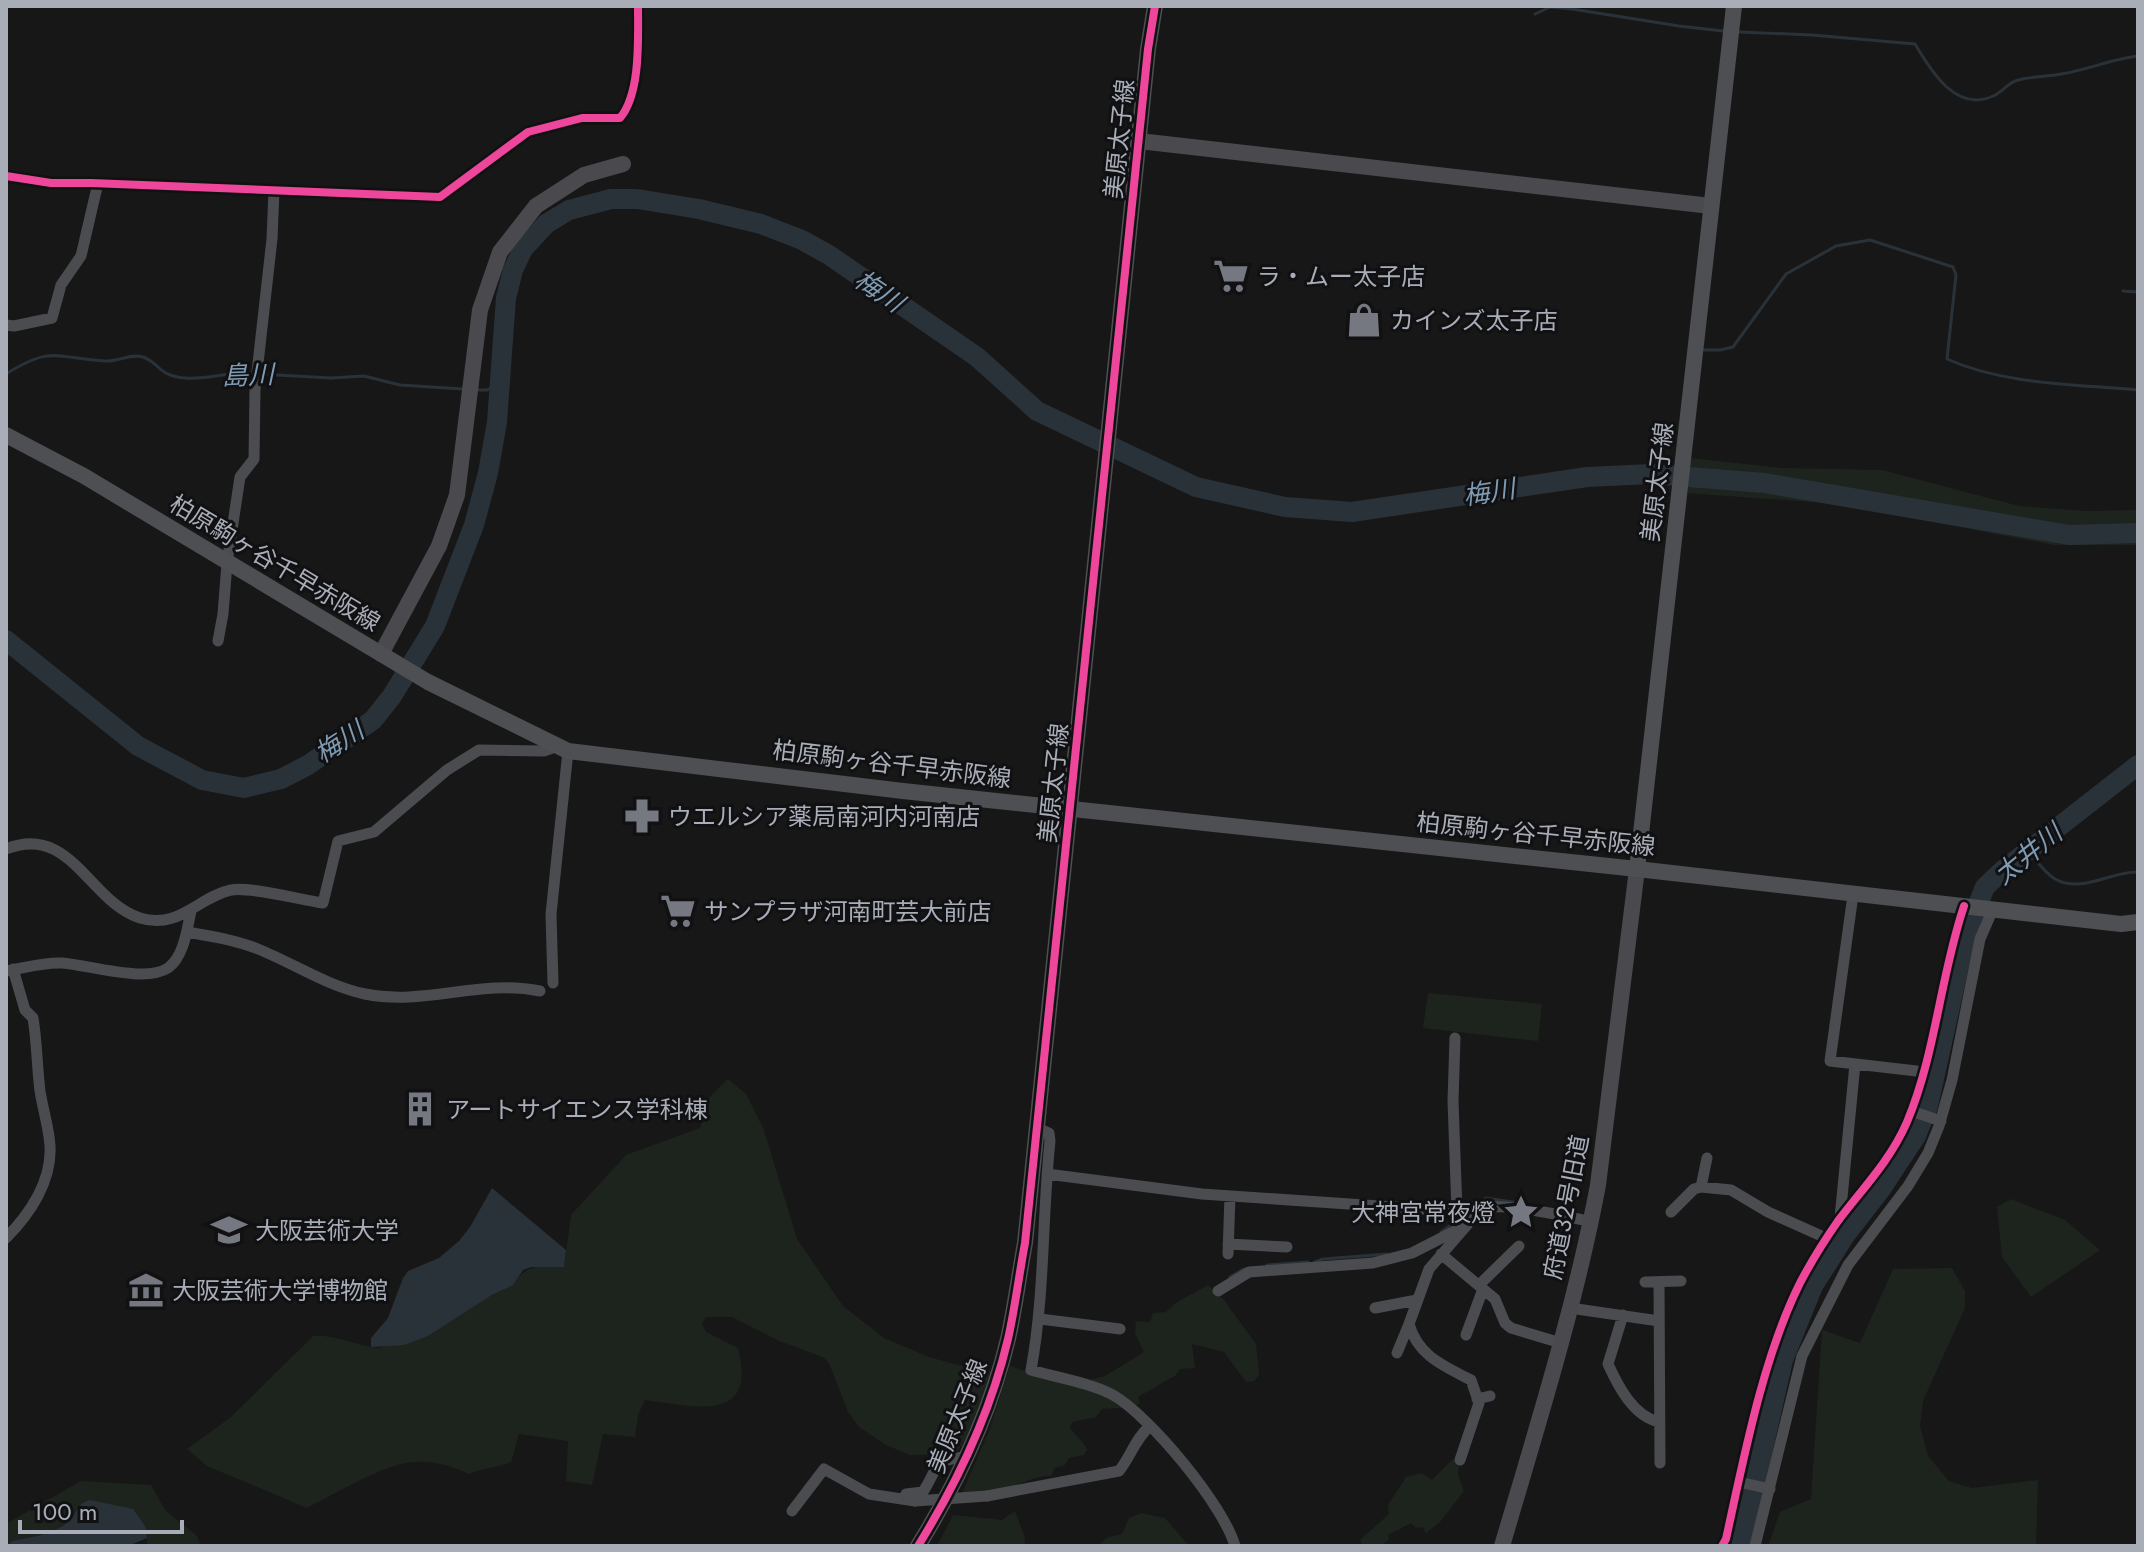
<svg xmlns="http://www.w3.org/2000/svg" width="2144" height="1552" viewBox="0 0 2144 1552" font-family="Jost,'Noto Sans JP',sans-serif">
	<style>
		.green { fill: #1d241e }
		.water { fill: #2a3239 }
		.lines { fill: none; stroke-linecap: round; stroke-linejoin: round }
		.stream { stroke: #2a3239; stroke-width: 3 }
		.river { stroke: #2a3239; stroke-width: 20 }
		.street { stroke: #4b4c50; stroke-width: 11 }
		.secondary { stroke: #4a4a4e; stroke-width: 16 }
		.primary { stroke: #4d4f52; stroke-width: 16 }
		.street-bridge { stroke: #4b4c50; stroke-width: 11 }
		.cycleway-casing { stroke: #111113; stroke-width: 13 }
		.cycleway { stroke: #ed469a; stroke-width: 8 }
		.labels { text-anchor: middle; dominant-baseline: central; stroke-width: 6; stroke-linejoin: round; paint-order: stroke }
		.street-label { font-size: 24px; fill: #a8adb8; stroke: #111113 }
		.poi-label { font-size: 24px; fill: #a8adb8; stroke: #111113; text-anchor: start }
		.water-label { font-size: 26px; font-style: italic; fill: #7f9bb3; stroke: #111113 }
	</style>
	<rect width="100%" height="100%" fill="#171717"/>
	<!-- green -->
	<path class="green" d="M1689,458L1782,468L1882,470L2019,506L2087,511L2138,510V545H2054L1839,504L1686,493Z
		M1428,993L1542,1004L1538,1041L1423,1028Z
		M728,1079L746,1094L764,1130L797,1239L843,1306L884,1338L929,1357L976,1370L993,1371L974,1425L956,1454L910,1455L886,1445L859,1427L848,1412L829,1363L823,1357L779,1341L732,1317H706L702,1324L706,1332L738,1348C758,1425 693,1406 645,1400L638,1415L635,1437L603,1434L592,1485L566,1481L568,1441L519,1434L511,1462C499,1467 483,1468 469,1474C451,1466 435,1461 415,1462C387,1462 333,1495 307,1508L207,1466L187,1449L231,1417L313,1336C336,1334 355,1346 379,1348L513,1285C528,1262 538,1267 564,1267L571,1215L626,1155L700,1128L708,1099Z
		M2011,1199L2065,1220L2100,1250L2031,1297L2002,1257L1997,1207Z
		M1952,1268L1965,1291V1308L1923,1401L1920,1426L1928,1456L1949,1481L1972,1488L2038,1480L2036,1546H1768L1780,1512L1811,1499L1822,1330L1860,1343L1893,1269Z
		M1208,1285L1224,1300L1256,1344L1259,1375L1254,1381L1246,1382L1224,1352L1192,1344L1195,1368L1180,1369L1176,1375L1138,1397L1140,1403L1134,1407L1102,1409L1096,1417L1072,1422L1070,1427C1075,1436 1084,1441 1087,1450L1084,1455L1069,1458L1065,1465L1055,1468L1051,1476C1038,1474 1021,1485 1007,1487C992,1490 977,1491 962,1493L989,1431L1010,1366L1077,1388L1082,1382L1105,1376L1144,1352L1135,1333L1136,1321L1150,1322L1153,1313L1166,1312L1177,1302Z
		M1453,1459L1459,1467L1458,1475L1464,1491L1440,1522L1426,1533L1423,1527L1416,1528L1411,1523L1388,1535L1389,1540L1379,1546H1363L1360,1540L1389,1514L1388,1505L1406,1477L1422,1473L1432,1480Z
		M81,1481L151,1485L165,1510L197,1536L201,1546H147V1538L110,1506L90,1500C76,1515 63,1529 43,1535C30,1539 17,1539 6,1546V1524Z
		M1015,1511L1025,1538L1024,1546H937L953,1515L1002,1520Z
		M1141,1513L1165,1518L1189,1546H1098L1106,1538L1122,1534L1129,1518Z"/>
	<!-- water -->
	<path class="water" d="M492,1188L566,1250L564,1267H531L523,1270L513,1285L490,1296L428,1336L404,1345L371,1347V1338L388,1318L403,1278L408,1271L439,1258L459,1241L470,1227Z
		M90,1500L133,1509L145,1526L147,1538L128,1546H7L12,1541C32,1537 52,1535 68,1522C78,1514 75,1504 90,1500Z"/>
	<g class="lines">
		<!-- stream -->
		<path class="stream" d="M1535,14L1550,7L1572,9L1679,26L1723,31
			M1739,32L1812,35L1915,44C1931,71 1956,113 1993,96C2003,92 2007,83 2018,80C2032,76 2046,77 2061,74C2087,70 2112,59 2138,56
			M2123,291L2138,292
			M1704,350H1720L1733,347L1786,274L1836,246L1870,240L1953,267L1956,275L1947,359C2005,385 2075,384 2138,390
			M6,374C54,344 57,359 106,361C118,362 131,353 143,357C160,363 158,376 185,378C208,380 230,371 253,373
			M260,374L331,378L364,376L400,385L463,389
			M475,390H487L499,384
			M2028,851C2036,860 2045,873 2055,879C2082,894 2111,871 2138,872
			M1483,1201L1486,1198L1525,1204
			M1441,1232L1471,1211
			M1315,1262L1323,1259L1387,1254
			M1267,1265L1308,1262
			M1230,1277L1244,1269"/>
		<!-- river -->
		<path class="river" d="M6,640L138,746L202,780L244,788L281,779L308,765L373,720L392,696L435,626L474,525L488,473L497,422L506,298L513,270L523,249L546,224L569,210L611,199H637L699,209L761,224L802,240L829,255L977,357L1037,411L1196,487L1285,507L1352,512L1587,477L1651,474L1764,483L2069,535L2138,533
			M1741,1546L1783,1360L1813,1286L1846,1234L1881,1189L1916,1136L1928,1106L1966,934L1985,887L2002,871L2138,765"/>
		<!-- street -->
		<path class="street" d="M6,176L51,183H91L440,197L528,132L582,118H620C641,93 638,38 638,6
			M6,325L14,326L52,318L61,285L81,256L98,183
			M218,641L223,614L227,563L240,477L254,459L255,390L272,239L274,191
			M6,849C71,823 89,902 140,918C179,930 198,897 231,890C249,886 302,900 323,903L338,841L374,832L447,770L479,750L544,751L558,746
			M1853,895L1830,1061L1925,1072
			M187,932C211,936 235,940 258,949C293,963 327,986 365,994C425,1006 479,979 540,991
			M6,971C25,968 43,962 62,963C89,965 145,983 168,968C184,957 187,929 191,911
			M553,983L551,914L568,751
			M1455,1038L1453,1101L1457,1211
			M1911,1111L1941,1121
			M1037,1128L1049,1133L1050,1141C1042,1217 1045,1294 1031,1370C1055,1377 1091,1383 1113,1395C1150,1416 1224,1506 1235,1546
			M1047,1174L1202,1194L1452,1211C1462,1210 1474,1205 1484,1206C1522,1207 1553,1213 1592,1222
			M1701,1187L1707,1158
			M1671,1212L1694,1189L1701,1187L1731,1190L1768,1212L1826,1238
			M1840,1218L1855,1064
			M6,1238C30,1214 52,1181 50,1146C49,1128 43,1110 40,1091C37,1067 37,1042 33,1018L25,1010L13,969
			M1228,1244L1287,1247
			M1228,1254L1230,1196
			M1441,1254L1495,1299L1505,1323L1511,1328L1561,1343
			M1645,1282L1681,1281
			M1659,1282L1660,1463
			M1479,1285L1519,1246
			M1218,1291L1249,1272L1373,1263L1412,1253L1457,1230
			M1375,1308L1417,1300
			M1570,1308L1659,1321
			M1623,1315L1608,1364C1618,1386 1633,1416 1659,1422
			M1040,1319L1120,1329
			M1466,1335L1483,1289
			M1397,1353L1409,1324
			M1477,1399L1490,1396
			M1460,1460L1479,1403L1471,1380C1444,1366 1418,1356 1409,1324L1429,1269L1474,1217L1491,1208
			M1739,1482L1770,1489
			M906,1494L923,1492C939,1467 932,1460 965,1457
			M987,1496L1119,1471C1131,1456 1135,1439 1150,1426
			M792,1511L824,1469L869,1494L915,1501
			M1722,1546L1726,1539C1744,1457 1763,1357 1800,1283C1811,1262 1824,1241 1838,1221C1863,1188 1890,1161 1907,1122C1936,1053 1940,977 1964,906
			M1755,1546L1802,1356L1848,1265L1908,1186L1928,1153L1939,1126L1952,1080L1980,939L1993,909"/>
		<!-- secondary -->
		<path class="secondary" d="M1139,141L1711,206
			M381,654L439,546L457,495L480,310L500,252L536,206L584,175L623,164
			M1502,1546C1537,1427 1575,1307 1598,1185L1637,869"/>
		<!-- primary -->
		<path class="primary" d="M6,435L84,476L428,682L568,751L903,791L1637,869L2121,924L2138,922
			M1637,869L1734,6
			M918,1546C957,1483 991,1411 1008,1339C1015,1308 1019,1275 1025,1243L1148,49L1155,6"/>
		<!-- street-bridge -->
		<path class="street-bridge" d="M915,1501L987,1496"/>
		<!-- cycleway casing -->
		<g class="cycleway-casing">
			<path id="cycleway" d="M6,176L51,183H91L440,197L528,132L582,118H620C641,93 638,38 638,6
				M918,1546C957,1483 991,1411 1008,1339C1015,1308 1019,1275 1025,1243L1148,49L1155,6
				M1722,1546L1726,1539C1744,1457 1763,1357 1800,1283C1811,1262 1824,1241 1838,1221C1863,1188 1890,1161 1907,1122C1936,1053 1940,977 1964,906"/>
		</g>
		<!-- cycleway -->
		<use href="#cycleway" class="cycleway"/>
	</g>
	<!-- icons -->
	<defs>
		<g id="supermarket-bare" transform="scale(2.76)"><path d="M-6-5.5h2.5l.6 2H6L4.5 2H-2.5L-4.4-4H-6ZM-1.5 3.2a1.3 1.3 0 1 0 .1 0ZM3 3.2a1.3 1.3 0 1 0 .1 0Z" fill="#757880" stroke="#111113" stroke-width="2.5" paint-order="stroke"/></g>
		<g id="shop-bare" transform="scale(2.76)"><path d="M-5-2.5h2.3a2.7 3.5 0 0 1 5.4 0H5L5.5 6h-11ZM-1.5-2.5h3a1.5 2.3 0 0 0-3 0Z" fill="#757880" stroke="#111113" stroke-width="2.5" paint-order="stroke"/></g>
		<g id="pharmacy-bare" transform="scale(2.76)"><path d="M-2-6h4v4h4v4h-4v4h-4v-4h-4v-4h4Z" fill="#757880" stroke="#111113" stroke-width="2.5" paint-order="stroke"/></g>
		<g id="building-bare" transform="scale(2.76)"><path d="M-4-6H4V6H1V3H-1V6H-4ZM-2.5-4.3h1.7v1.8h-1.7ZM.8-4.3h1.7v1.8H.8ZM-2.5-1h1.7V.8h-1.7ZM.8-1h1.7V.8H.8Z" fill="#757880" stroke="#111113" stroke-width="2.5" paint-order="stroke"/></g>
		<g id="sight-bare" transform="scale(2.76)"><path d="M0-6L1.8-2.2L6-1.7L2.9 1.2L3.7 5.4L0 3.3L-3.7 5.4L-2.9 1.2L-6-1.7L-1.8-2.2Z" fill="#757880" stroke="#111113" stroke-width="2.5" paint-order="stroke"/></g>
		<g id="university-bare" transform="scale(2.76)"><path d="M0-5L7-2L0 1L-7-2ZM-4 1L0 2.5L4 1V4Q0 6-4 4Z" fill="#757880" stroke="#111113" stroke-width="2.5" paint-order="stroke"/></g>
		<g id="museum-bare" transform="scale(2.76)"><path d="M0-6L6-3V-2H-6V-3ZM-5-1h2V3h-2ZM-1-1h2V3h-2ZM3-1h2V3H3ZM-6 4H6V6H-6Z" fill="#757880" stroke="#111113" stroke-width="2.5" paint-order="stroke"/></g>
	</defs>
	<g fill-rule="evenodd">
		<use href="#supermarket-bare" x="1231" y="276"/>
		<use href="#shop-bare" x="1364" y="320"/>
		<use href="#pharmacy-bare" x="642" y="816"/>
		<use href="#supermarket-bare" x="678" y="911"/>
		<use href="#building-bare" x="420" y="1109"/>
		<use href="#sight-bare" x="1521" y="1212"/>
		<use href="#university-bare" x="229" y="1230"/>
		<use href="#museum-bare" x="146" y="1290"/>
	</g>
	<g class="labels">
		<!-- street labels -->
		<g class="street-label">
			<text transform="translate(1119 139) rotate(-84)">美原太子線</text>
			<text transform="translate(1657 482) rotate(-83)">美原太子線</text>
			<text transform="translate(275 563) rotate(31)">柏原駒ヶ谷千早赤阪線</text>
			<text transform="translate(892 764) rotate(7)">柏原駒ヶ谷千早赤阪線</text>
			<text transform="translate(1053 783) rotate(-84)">美原太子線</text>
			<text transform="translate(1536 834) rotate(6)">柏原駒ヶ谷千早赤阪線</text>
			<text transform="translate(1566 1207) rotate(-79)">府道32号旧道</text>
			<text transform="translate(957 1416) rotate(-68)">美原太子線</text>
		</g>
		<!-- poi labels -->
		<g class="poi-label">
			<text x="1257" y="276">ラ・ムー太子店</text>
			<text x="1390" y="320">カインズ太子店</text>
			<text x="668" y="816">ウエルシア薬局南河内河南店</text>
			<text x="704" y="911">サンプラザ河南町芸大前店</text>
			<text x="446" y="1109">アートサイエンス学科棟</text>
			<text x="1495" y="1212" text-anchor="end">大神宮常夜燈</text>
			<text x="255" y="1230">大阪芸術大学</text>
			<text x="172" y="1290">大阪芸術大学博物館</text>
		</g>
		<!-- water labels -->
		<g class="water-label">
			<text transform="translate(879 291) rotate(34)">梅川</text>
			<text transform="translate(248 375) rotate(-2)">島川</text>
			<text transform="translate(1489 492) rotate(-9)">梅川</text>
			<text transform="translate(339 742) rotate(-33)">梅川</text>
			<text transform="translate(2028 854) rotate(-39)">太井川</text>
		</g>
	</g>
	<!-- border -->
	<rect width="2144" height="1552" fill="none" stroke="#a8adb8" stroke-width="16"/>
	<!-- scale -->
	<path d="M20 1520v12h162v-12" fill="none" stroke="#a8adb8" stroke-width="4"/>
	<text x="32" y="1520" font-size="24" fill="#a8adb8" stroke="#111113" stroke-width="6" paint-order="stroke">100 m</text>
</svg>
